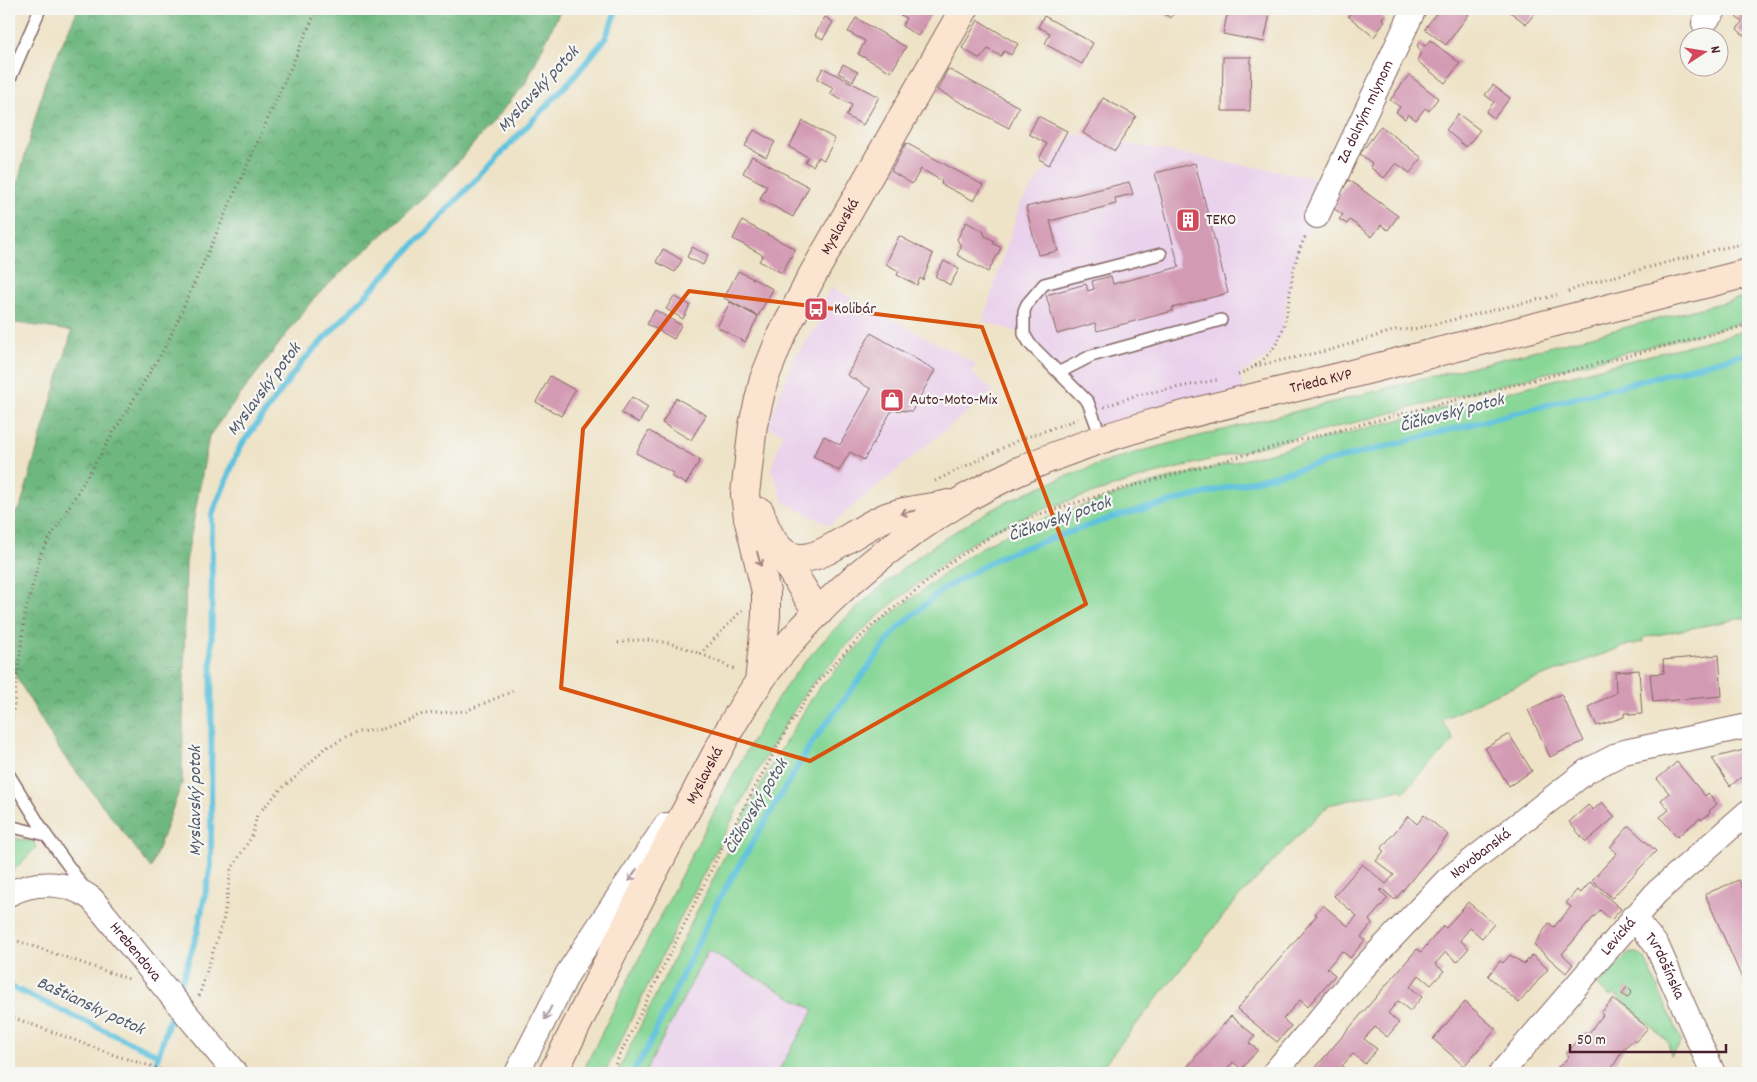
<svg xmlns="http://www.w3.org/2000/svg" width="1757" height="1082" viewBox="0 0 1757 1082" font-family="Dekko,sans-serif">
	<style>
		.built { fill: #ead1ec }
		.green { fill: #88d797; stroke: #697b61 }
		.forest { fill: url(#forest-crowns); stroke: #5c6c56 }
		.lines { fill: none; stroke-linecap: round; stroke-linejoin: round }
		.stream { stroke: #5fc2dd; stroke-width: 6 }
		.building { fill: #d39ab3 }
		.lane-casing { stroke: #836462; stroke-width: 14 }
		.street-casing { stroke: #836462; stroke-width: 26 }
		.secondary-casing { stroke: #836462; stroke-width: 30 }
		.path { stroke: #836462; stroke-width: 3; stroke-dasharray: 1 4; stroke-linecap: butt }
		.lane { stroke: #fff; stroke-width: 11 }
		.street { stroke: #fff; stroke-width: 24 }
		.secondary { stroke: #fce5d0; stroke-width: 28 }
		.oneway { stroke: #a3827e }
		.oneway2 { stroke: #ae9aa0 }
		.marked { fill: none; stroke: #d8530f; stroke-width: 4; stroke-linejoin: round }
		.labels { text-anchor: middle; dominant-baseline: central; stroke-width: 4.5; stroke-linejoin: round; paint-order: stroke }
		.street-label { font-size: 16px; fill: #4a1f2b; stroke: #f6f6f2 }
		.poi-label { font-size: 16px; fill: #4a1f2b; stroke: #f6f6f2; text-anchor: start }
		.water-label { font-size: 18px; font-style: italic; fill: #515869; stroke: #f6f6f2 }
	</style>
	<defs>
		<pattern id="forest-crowns" width="20" height="18" patternUnits="userSpaceOnUse" patternTransform="scale(1.25)"><rect width="20" height="18" fill="#6eb880"/><path d="M2 6a3 3 0 1 1 6 0M12 15a3 3 0 1 1 6 0" fill="none" stroke="#5c9569"/></pattern>
	</defs>
	<rect width="100%" height="100%" fill="#f6f6f2"/>
	<filter id="ink" filterUnits="userSpaceOnUse"><feTurbulence type="fractalNoise" baseFrequency=".02" numOctaves="2"/><feDisplacementMap in="SourceGraphic" scale="10" xChannelSelector="R" yChannelSelector="G"/><feConvolveMatrix kernelMatrix="1 2 1 2 8 2 1 2 1" color-interpolation-filters="sRGB"/></filter>
	<filter id="wash" filterUnits="userSpaceOnUse"><feTurbulence type="fractalNoise" baseFrequency=".0096" numOctaves="4" result="noise"/><feDisplacementMap in="SourceGraphic" scale="20" xChannelSelector="R" yChannelSelector="G"/><feGaussianBlur stdDeviation="1.12" result="paint"/><feColorMatrix in="noise" values="0 0 0 0 0 0 0 0 0 0 0 0 0 0 0 0 0 1.4 0 .05"/><feComposite in="paint" operator="in"/></filter>
	<g filter="url(#wash)">
		<rect width="100%" height="100%" fill="#eee3c7"/>
		<!-- built -->
		<path class="built" d="M1072,134L1334,181L1299,247L1293,268L1281,337L1267,358L1240,374L1245,401L1102,439L1093,412L1024,334L983,321L1020,204Z
			M831,287L976,364L971,373L994,390L830,525L784,502L771,469L783,433L768,427L793,360L823,318L824,300Z
			M708,951L815,1010L777,1073H645Z"/>
		<!-- green -->
		<path class="green" d="M1748,296V321L1147,476L1041,510L994,530L962,549L893,603L849,643L808,689L789,718L762,763L684,911L605,1073H582C627,982 672,891 720,801C743,758 765,713 795,674C844,612 915,553 984,514C1032,487 1084,469 1137,452Z
			M1748,330V617L1642,638L1643,642L1628,645L1494,694L1442,720L1454,741L1403,792L1400,789L1328,805L1237,899L1097,1073H777L814,1010L708,951L645,1073H617L746,813L774,761L817,690L881,622L967,556L1000,537L1044,519L1149,484Z
			M9,837L34,842L36,848L9,875Z
			M1628,953H1638L1645,959L1682,1042L1671,1056L1668,1042L1614,993L1610,997L1598,986Z"/>
		<!-- forest -->
		<path class="forest" d="M78,9H561L525,84L444,178L314,298L209,436L186,562L182,783L151,868L58,748L9,664V518L20,508L72,331L9,322L10,211L45,82Z"/>
		<g class="lines">
			<!-- stream -->
			<path class="stream" d="M9,986L158,1055
				M178,993L197,934L211,866L212,515L240,447L301,363L573,78L605,39L617,9
				M635,1068L646,1051L718,901L811,744L896,630L943,589L1003,555L1117,516L1748,353
				M153,1073L173,1008"/>
		</g>
		<g id="blocks">
			<!-- building -->
			<path class="building" d="M890,9H929L933,11L918,36L902,26L906,18Z
				M1156,9H1176L1171,18Z
				M1231,9H1271L1264,42L1223,34L1227,15H1230Z
				M1354,9H1387L1389,10L1382,18L1385,21L1374,37L1348,16Z
				M1439,9H1462L1469,14L1446,45L1425,29Z
				M1511,9H1532L1536,12L1526,24L1509,11Z
				M1744,9H1748V39L1737,29L1742,22L1736,17Z
				M1044,16L1093,43L1082,64L1045,44L1050,33L1038,27Z
				M825,17L833,22L823,39L815,35Z
				M856,18L906,47L891,72L858,54L865,41L848,32Z
				M978,20L1018,44L1011,55L1004,51L1001,56L988,49L980,59L962,48Z
				M1430,40L1460,63L1445,83L1417,61L1421,52L1417,45L1420,42L1425,46Z
				M1223,57H1251L1250,111H1222Z
				M843,64L858,72L853,81L838,73Z
				M823,68L879,97L863,125L846,116L852,105L830,94L834,88L817,79Z
				M948,69L1019,107L1009,128L937,90Z
				M1409,75L1438,98L1429,111L1425,108L1416,120L1408,114L1405,119L1396,112L1400,107L1390,100Z
				M1493,85L1510,98L1494,118L1486,112L1494,102L1485,95Z
				M1103,98L1136,116L1115,151L1083,133Z
				M1458,114L1480,130L1466,147L1446,130Z
				M1038,116L1067,131L1049,165L1039,159L1047,144L1029,134Z
				M803,121L835,139L824,160L818,157L813,166L805,162L808,157L789,147Z
				M1381,126L1422,158L1410,173L1396,163L1384,178L1370,167L1372,163L1360,154Z
				M754,130L775,142L766,157L745,146Z
				M906,143L983,185L974,201L941,184L942,181L921,169L912,184L891,171Z
				M752,156L809,187L793,217L760,199L767,186L743,173Z
				M1195,163L1228,293L1172,308L1173,311L1097,331L1095,323L1057,334L1046,295L1086,284L1088,291L1094,289L1092,281L1111,276L1113,284L1179,267L1155,173Z
				M1349,180L1398,216L1388,230L1381,225L1372,237L1350,220L1347,224L1339,219L1343,215L1330,206Z
				M1129,182L1133,194L1115,198L1116,204L1050,221L1058,251L1038,255L1026,207Z
				M742,221L795,249L782,273L759,261L763,255L733,239Z
				M966,222L983,231L985,236L995,241L993,243L1001,248L988,272L957,255L961,247L957,239Z
				M899,236L933,254L923,280L920,278L917,285L897,275L899,271L886,264Z
				M692,247L708,255L703,265L687,257Z
				M663,249L682,260L675,272L656,262Z
				M944,261L959,269L950,285L935,276Z
				M738,271L773,289L758,316L724,298Z
				M674,296L690,305L683,319L666,309Z
				M730,302L758,317L745,342L717,327Z
				M655,310L681,325L674,339L647,324Z
				M871,333L935,370L912,411L892,410L864,460L850,452L839,471L813,456L824,436L840,445L871,389L847,375Z
				M550,376L575,390L561,416L536,402Z
				M632,397L648,407L639,423L621,413Z
				M676,398L706,415L691,440L662,423Z
				M649,431L700,460L686,484L671,476L673,473L636,453Z
				M1719,655L1722,696L1653,702L1650,674L1664,673L1663,660Z
				M1639,670L1642,714L1630,715V713H1624V717L1597,726L1588,707L1616,693L1615,672Z
				M1561,694L1584,741L1550,757L1528,710Z
				M1509,734L1532,771L1509,786L1485,748Z
				M1748,749V772L1730,786L1712,758Z
				M1677,762L1705,796L1708,793L1717,804L1709,811L1710,813L1701,820L1700,818L1677,837L1660,817L1669,810L1661,800L1669,793L1657,779Z
				M1602,802L1615,817L1586,842L1569,822L1588,805L1593,810Z
				M1424,815L1448,835L1395,900L1382,889L1380,891L1388,898L1369,920L1372,924L1361,937L1365,940L1350,958L1342,951L1335,959L1327,968L1335,975L1307,1007L1300,1000L1283,1019L1291,1026L1277,1042L1237,1009L1317,915L1315,914L1323,905L1348,926L1357,916L1334,896L1362,864L1386,884L1394,875L1376,861L1384,851L1381,849L1408,816L1417,824Z
				M1629,826L1656,851L1612,898L1592,880L1617,853L1610,847Z
				M1739,880L1744,891L1747,889L1748,892V992L1705,894Z
				M1590,882L1621,909L1611,920L1600,910L1562,954L1573,964L1566,973L1534,945L1549,923L1554,927L1571,907L1566,903L1577,890L1581,893Z
				M1468,902L1494,924L1482,938L1470,928L1460,940L1469,948L1457,962L1446,952L1435,964L1444,971L1431,985L1419,975L1410,987L1422,997L1410,1011L1398,1001L1388,1013L1399,1023L1387,1037L1375,1027L1364,1039L1377,1049L1365,1064L1353,1054L1342,1066L1352,1073H1311L1417,949L1421,952L1443,926L1446,928Z
				M1510,955L1524,964L1532,955L1548,969L1519,1003L1488,976L1500,961L1503,963Z
				M1627,987L1632,992L1627,998L1622,994Z
				M1613,999L1648,1028L1635,1042L1633,1040L1623,1050L1609,1073H1549L1562,1064L1569,1056L1566,1054L1585,1032L1588,1034L1603,1015L1601,1013Z
				M1465,1002L1496,1029L1464,1066L1433,1039Z
				M1231,1016L1255,1036L1249,1043L1258,1050L1241,1069L1233,1062L1224,1073H1182Z"/>
		</g>
	</g>
	<g filter="url(#ink)">
		<use href="#blocks" fill-opacity="0" stroke="#836462" stroke-width="1"/>
		<g class="lines">
			<!-- lane casing -->
			<g class="lane-casing">
				<path id="lane" d="M9,81L40,9
					M1060,372L1091,356L1221,320
					M1102,440L1088,402L1030,344L1024,334V311L1027,304L1044,284L1161,254
					M9,775L46,835
					M9,826L46,835L85,889"/>
			</g>
			<!-- street casing -->
			<g class="street-casing">
				<g id="street">
					<path d="M1704,23L1715,9"/>
					<path id="s1" d="M1317,216L1414,9"/>
					<path id="s2" d="M9,894C35,880 68,881 92,899L235,1073"/>
					<path id="s3" d="M1633,917L1657,946L1713,1073"/>
					<path d="M517,1073L568,973L666,825"/>
					<path id="s4" d="M1274,1073L1363,968L1447,880L1587,771L1624,752L1748,726"/>
					<path id="s5" d="M1501,1073L1656,893L1748,812"/>
				</g>
			</g>
			<!-- secondary casing -->
			<g class="secondary-casing">
				<g id="secondary">
					<path d="M760,512C788,599 834,540 884,518C903,510 927,509 948,504"/>
					<path d="M775,545L818,613"/>
					<path id="s6" d="M759,682L766,616V592L748,518L745,494L753,425L764,379L780,339L812,276L964,9"/>
					<path id="s7" d="M553,1073C599,981 643,888 693,798C718,750 742,702 776,659C840,581 926,513 1019,471C1126,423 1245,401 1359,372C1489,339 1619,306 1748,273"/>
				</g>
			</g>
			<!-- path -->
			<path class="path" d="M1568,292L1586,284L1718,249L1748,243
				M1255,366L1330,350L1396,330L1414,329L1557,295
				M1238,375C1307,345 1276,288 1307,234
				M1104,407L1137,395L1217,380
				M935,481L1019,440L1078,419
				M618,643C660,632 699,653 736,670
				M700,654L743,609
				M9,745L25,614L41,553L167,344L317,9
				M9,938L129,979
				M199,996L224,917L231,870L252,836L257,815L282,788L298,775L325,748L358,732L383,729L423,714L466,711L513,691
				M9,1016L117,1056L174,1073
				M611,1073L726,840L786,731L814,687L841,656L873,625L954,560L993,535L1037,515L1114,491L1281,445L1748,325"/>
			<!-- lane -->
			<use href="#lane" class="lane"/>
			<!-- street -->
			<use href="#street" class="street"/>
			<!-- secondary -->
			<use href="#secondary" class="secondary"/>
		</g>
		<!-- one-way arrows -->
		<defs><path id="oneway-shaft" d="M-6 0H5M1.5-3L5.5 0L1.5 3" fill="none" stroke-width="1.6" stroke-linecap="round" stroke-linejoin="round" transform="scale(1.25)"/></defs>
		<g class="oneway">
			<use href="#oneway-shaft" transform="translate(908 512) rotate(168)"/>
			<use href="#oneway-shaft" transform="translate(759 559) rotate(75)"/>
		</g>
		<g class="oneway2">
			<use href="#oneway-shaft" transform="translate(633 875) rotate(124)"/>
			<use href="#oneway-shaft" transform="translate(548 1013) rotate(117)"/>
		</g>
	</g>
	<!-- marked area -->
	<path class="marked" d="M689,291L982,327L1086,604L810,761L561,688L583,429Z"/>
	<!-- icons -->
	<defs>
		<g id="building-square" transform="scale(1.25)"><rect x="-9" y="-9" width="18" height="18" rx="4" fill="#d1495b" stroke="#f6f6f2"/><path d="M-4-6H4V6H1V3H-1V6H-4ZM-2.5-4.3h1.7v1.8h-1.7ZM.8-4.3h1.7v1.8H.8ZM-2.5-1h1.7V.8h-1.7ZM.8-1h1.7V.8H.8Z" fill="#fff"/></g>
		<g id="bus-square" transform="scale(1.25)"><rect x="-9" y="-9" width="18" height="18" rx="4" fill="#d1495b" stroke="#f6f6f2"/><path d="M-5-6H5V4H4V6H2V4H-2V6H-4V4H-5ZM-3.5-4V0h7V-4ZM-3.5 1.2v1.5H-2V1.2ZM2 1.2v1.5H3.5V1.2Z" fill="#fff"/></g>
		<g id="shop-square" transform="scale(1.25)"><rect x="-9" y="-9" width="18" height="18" rx="4" fill="#d1495b" stroke="#f6f6f2"/><path d="M-5-2.5h2.3a2.7 3.5 0 0 1 5.4 0H5L5.5 6h-11ZM-1.5-2.5h3a1.5 2.3 0 0 0-3 0Z" fill="#fff"/></g>
	</defs>
	<g fill-rule="evenodd">
		<use href="#building-square" x="1188" y="220"/>
		<use href="#bus-square" x="816" y="309"/>
		<use href="#shop-square" x="892" y="400"/>
	</g>
	<g class="labels">
		<!-- street labels -->
		<g class="street-label">
			<text stroke="none"><textPath href="#s1" startOffset="115">Za dolným mlynom</textPath></text>
			<text stroke="none"><textPath href="#s6" startOffset="478">Myslavská</textPath></text>
			<text stroke="none"><textPath href="#s7" startOffset="1096">Trieda KVP</textPath></text>
			<text stroke="none"><textPath href="#s7" startOffset="334">Myslavská</textPath></text>
			<text stroke="none"><textPath href="#s4" startOffset="302">Novobanská</textPath></text>
			<text stroke="none"><textPath href="#s5" startOffset="180">Levická</textPath></text>
			<text stroke="none"><textPath href="#s2" startOffset="156">Hrebendova</textPath></text>
			<text stroke="none"><textPath href="#s3" startOffset="59">Tvrdošínska</textPath></text>
		</g>
		<!-- poi labels -->
		<g class="poi-label">
			<text x="1206" y="220">TEKO</text>
			<text x="834" y="309">Kolibár</text>
			<text x="910" y="400">Auto-Moto-Mix</text>
		</g>
		<!-- water labels -->
		<g class="water-label">
			<text transform="translate(539 90) rotate(-47)">Myslavský potok</text>
			<text transform="translate(265 390) rotate(-53)">Myslavský potok</text>
			<text transform="translate(1452 414) rotate(-15)">Čičkovský potok</text>
			<text transform="translate(1060 520) rotate(-19)">Čičkovský potok</text>
			<text transform="translate(196 801) rotate(-90)">Myslavský potok</text>
			<text transform="translate(757 807) rotate(-59)">Čičkovský potok</text>
			<text transform="translate(90 1007) rotate(25)">Baštiansky potok</text>
		</g>
	</g>
	<!-- margin -->
	<rect width="1757" height="1082" fill="none" stroke="#f6f6f2" stroke-width="30"/>
	<!-- north arrow -->
	<g transform="translate(1704 52) rotate(78)"><circle r="24" fill="#f6f6f2" stroke="#b1a0a2"/>
	<path d="M0-4L9 19L0 12L-9 19Z" fill="#d1495b"/>
	<text y="-8" font-size="14" font-weight="bold" text-anchor="middle" fill="#4a1f2b">N</text>
	</g>
	<!-- scale -->
	<path d="M1570 1044v8h156v-8" fill="none" stroke="#4a1f2b" stroke-width="2.5"/>
	<text x="1577" y="1044" font-size="15" fill="#4a1f2b" stroke="#f6f6f2" stroke-width="4" paint-order="stroke">50 m</text>
</svg>
